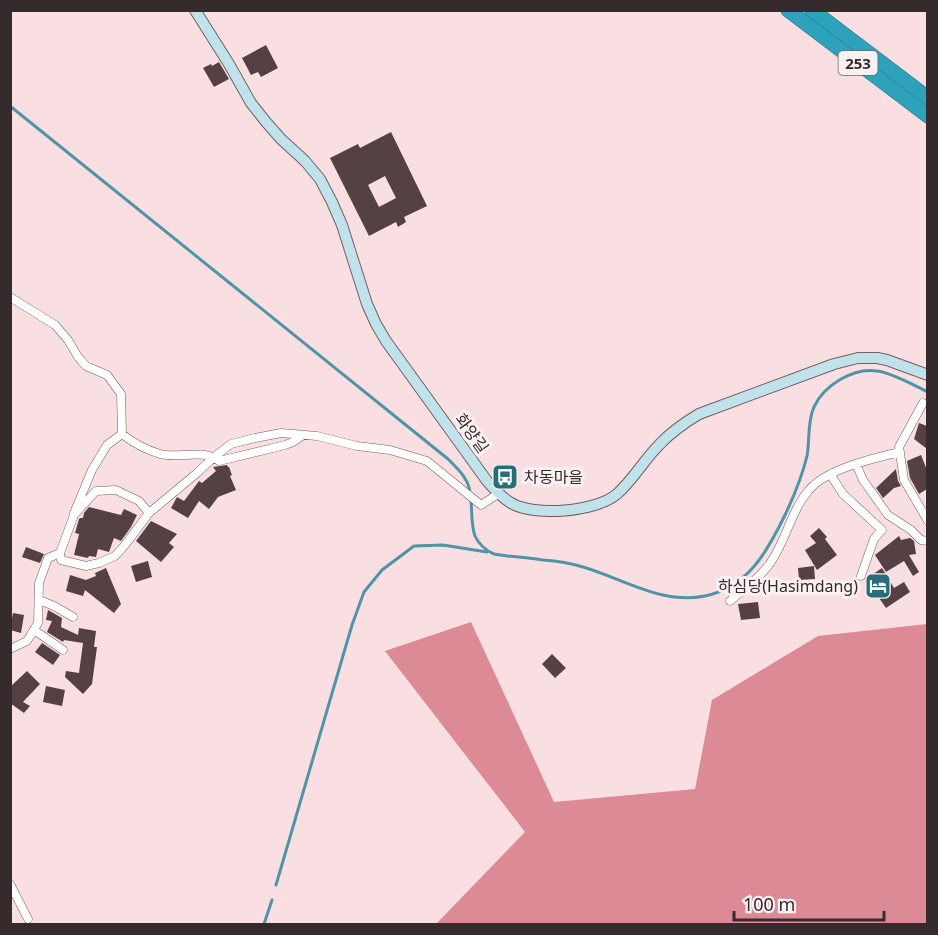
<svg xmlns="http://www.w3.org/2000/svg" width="938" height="935" viewBox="0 0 938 935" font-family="'Noto Sans','Noto Sans KR',sans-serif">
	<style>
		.forest { fill: #dd8a97 }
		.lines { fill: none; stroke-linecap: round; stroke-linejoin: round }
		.stream { stroke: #4f95a7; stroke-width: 3 }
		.building { fill: #554043; fill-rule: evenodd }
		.street-casing { stroke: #745e60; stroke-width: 9 }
		.secondary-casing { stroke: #745e60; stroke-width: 12 }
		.highway-casing { stroke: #2f7889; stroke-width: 15 }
		.street { stroke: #fff; stroke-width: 8 }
		.secondary { stroke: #c0e3eb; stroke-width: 10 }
		.highway { stroke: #2ca2bb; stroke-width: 14 }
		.labels { text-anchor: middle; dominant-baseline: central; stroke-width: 6; stroke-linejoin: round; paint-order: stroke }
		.shield { fill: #fcf1f2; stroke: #716668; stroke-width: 1.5 }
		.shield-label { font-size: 15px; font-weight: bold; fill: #352b2d }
		.street-label { font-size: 16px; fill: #352b2d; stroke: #fcf1f2 }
		.poi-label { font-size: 16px; fill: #352b2d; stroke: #fcf1f2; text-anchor: start }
	</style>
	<rect width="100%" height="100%" fill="#fadfe2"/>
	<!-- forest -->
	<path class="forest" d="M471,622L554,802L695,789L712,700L818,636L927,624V924H436L525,832L385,651Z"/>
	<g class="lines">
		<!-- stream -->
		<path class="stream" d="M10,106L448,459C458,469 469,479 470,493
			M471,500C472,511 471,525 475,536C478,543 486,551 494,554C498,555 503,555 507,556C519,557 531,558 543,560C557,561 570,563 583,567C624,579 662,605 705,596C748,587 767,552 785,515C794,496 802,477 807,456C810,440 807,422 814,407C824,385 854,367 877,371C893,373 913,385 928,392
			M276,885L352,625L364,592L382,570L414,546L443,545L487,552
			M264,924L272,900"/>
	</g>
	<!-- building -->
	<path class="building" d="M266,45L278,68L261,77L258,72L251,75L242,58Z
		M219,62L229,79L214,87L203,68L211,64L212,66Z
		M391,132L427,206L404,217L406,222L398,227L396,222L369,236L330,158L358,144L360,148ZM385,176L396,198L379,207L368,185Z
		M919,423L927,426V449L914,439Z
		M921,455L927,470V489L919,494L910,478L907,461Z
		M227,465L228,467H229L232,475L230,476L236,490L218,497L209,509L199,501L188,518L171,508L177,497L184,501L199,481L202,483L216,471L213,467Z
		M896,469L898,481L901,486L894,488L883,498L876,488Z
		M89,507L121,515L124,509L137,515L131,527L121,541L114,538L109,552L98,549L96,557L89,556L88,558L74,555L79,534L75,533L79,519L80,518H83L84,513Z
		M151,521L177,534L169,543L174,547L161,562L136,541Z
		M819,528L827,537L825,539L837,555L817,570L805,550L816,543L810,536Z
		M899,536L901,540L910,538L914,541L916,554L909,555L919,572L913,576L904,561L886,572L875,555Z
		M26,547L44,554L40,563L22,557Z
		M148,561L152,577L136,582L131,566Z
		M814,566L815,579L799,580L798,568Z
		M106,568L121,604L114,613L85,590L83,596L66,591L70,575L86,580L96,576L95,573Z
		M882,568L894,588L904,582L910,592L886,608L866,579Z
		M758,602L760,618L741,620L738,604Z
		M48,610L62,618L61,627L78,635L79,628L96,631L94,647H97L92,684L83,694L65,677L66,671L79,673L83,643L64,640L63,642L47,632L52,621L46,620Z
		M13,613L24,615L21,633L10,630Z
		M42,643L60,655L53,665L35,652Z
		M552,654L566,668L555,678L542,664Z
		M27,671L40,684L23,702L30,706L24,713L10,703V687Z
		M46,686L65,690L62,706L43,702Z"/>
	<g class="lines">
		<!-- street casing -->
		<g class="street-casing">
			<path id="street" d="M10,297L55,325L68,340L78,357L86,366L107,375L121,394L122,434C132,442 147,450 160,454C177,459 205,448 219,461L285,445L293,442L303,435
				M923,403L899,447L904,480L928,521
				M856,464L863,480L888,515L911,530L921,540L928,541
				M830,474L843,494L882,530L874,539L861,576
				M74,513L92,470L107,445L122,434
				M149,513L139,501L116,490L96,491L74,515L60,553L61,560L86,566L99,563L115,556L125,545L149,513L197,473L214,457L231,444L255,438L281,433L317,436L357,446L390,450L427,461L481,505L498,494
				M39,600L54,606L73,617
				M730,601C743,590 757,580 768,566C786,543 790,511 810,489C827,469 874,458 900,452
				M34,630L63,650
				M10,649L27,641L38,623L39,583L48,558L60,553
				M10,884L28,919"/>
		</g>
		<!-- secondary casing -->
		<g class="secondary-casing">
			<path id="secondary" d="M195,10L229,64L251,103L266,122L281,139L305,161L320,179L332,202L342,225L367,304L376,324L386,341L487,481C494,489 501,497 511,503C534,517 596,512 617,494C633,480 644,460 659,445C671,432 684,423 699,414L834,364L858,358H877L887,360L928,375"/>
		</g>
		<!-- highway casing -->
		<g class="highway-casing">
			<path id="highway" d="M788,10L928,116
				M812,10L928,98"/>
		</g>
		<!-- street -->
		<use href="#street" class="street"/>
		<!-- secondary -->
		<use href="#secondary" class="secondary"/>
		<!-- highway -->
		<use href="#highway" class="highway"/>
	</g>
	<!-- icons -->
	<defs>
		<g id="bus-square" transform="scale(1.35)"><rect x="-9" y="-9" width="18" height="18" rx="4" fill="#286d7c" stroke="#fcf1f2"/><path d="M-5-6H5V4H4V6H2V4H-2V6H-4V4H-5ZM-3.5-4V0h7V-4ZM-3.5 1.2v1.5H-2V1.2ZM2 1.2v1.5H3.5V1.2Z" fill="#fff"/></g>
		<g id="hotel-square" transform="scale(1.35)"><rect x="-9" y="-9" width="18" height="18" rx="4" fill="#286d7c" stroke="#fcf1f2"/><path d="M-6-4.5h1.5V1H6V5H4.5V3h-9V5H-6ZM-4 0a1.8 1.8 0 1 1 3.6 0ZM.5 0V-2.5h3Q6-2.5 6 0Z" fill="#fff"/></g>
	</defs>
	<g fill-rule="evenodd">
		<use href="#bus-square" x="505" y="477"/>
		<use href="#hotel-square" x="878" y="586"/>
	</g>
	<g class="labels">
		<!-- shield labels -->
		<rect class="shield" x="838.5" y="51" width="39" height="24" rx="4.5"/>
		<g class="shield-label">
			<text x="858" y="63">253</text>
		</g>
		<!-- street labels -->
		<g class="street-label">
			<text transform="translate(472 433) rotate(54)">화양길</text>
		</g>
		<!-- poi labels -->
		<g class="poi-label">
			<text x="524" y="477">차동마을</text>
			<text x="858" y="586" text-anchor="end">하심당(Hasimdang)</text>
		</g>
	</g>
	<!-- border -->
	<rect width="938" height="935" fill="none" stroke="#352b2d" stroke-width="24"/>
	<!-- scale -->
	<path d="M734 911v9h150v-9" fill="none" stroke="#352b2d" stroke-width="3"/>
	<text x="743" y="911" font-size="18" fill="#352b2d" stroke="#fcf1f2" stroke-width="4.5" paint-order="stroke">100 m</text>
</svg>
